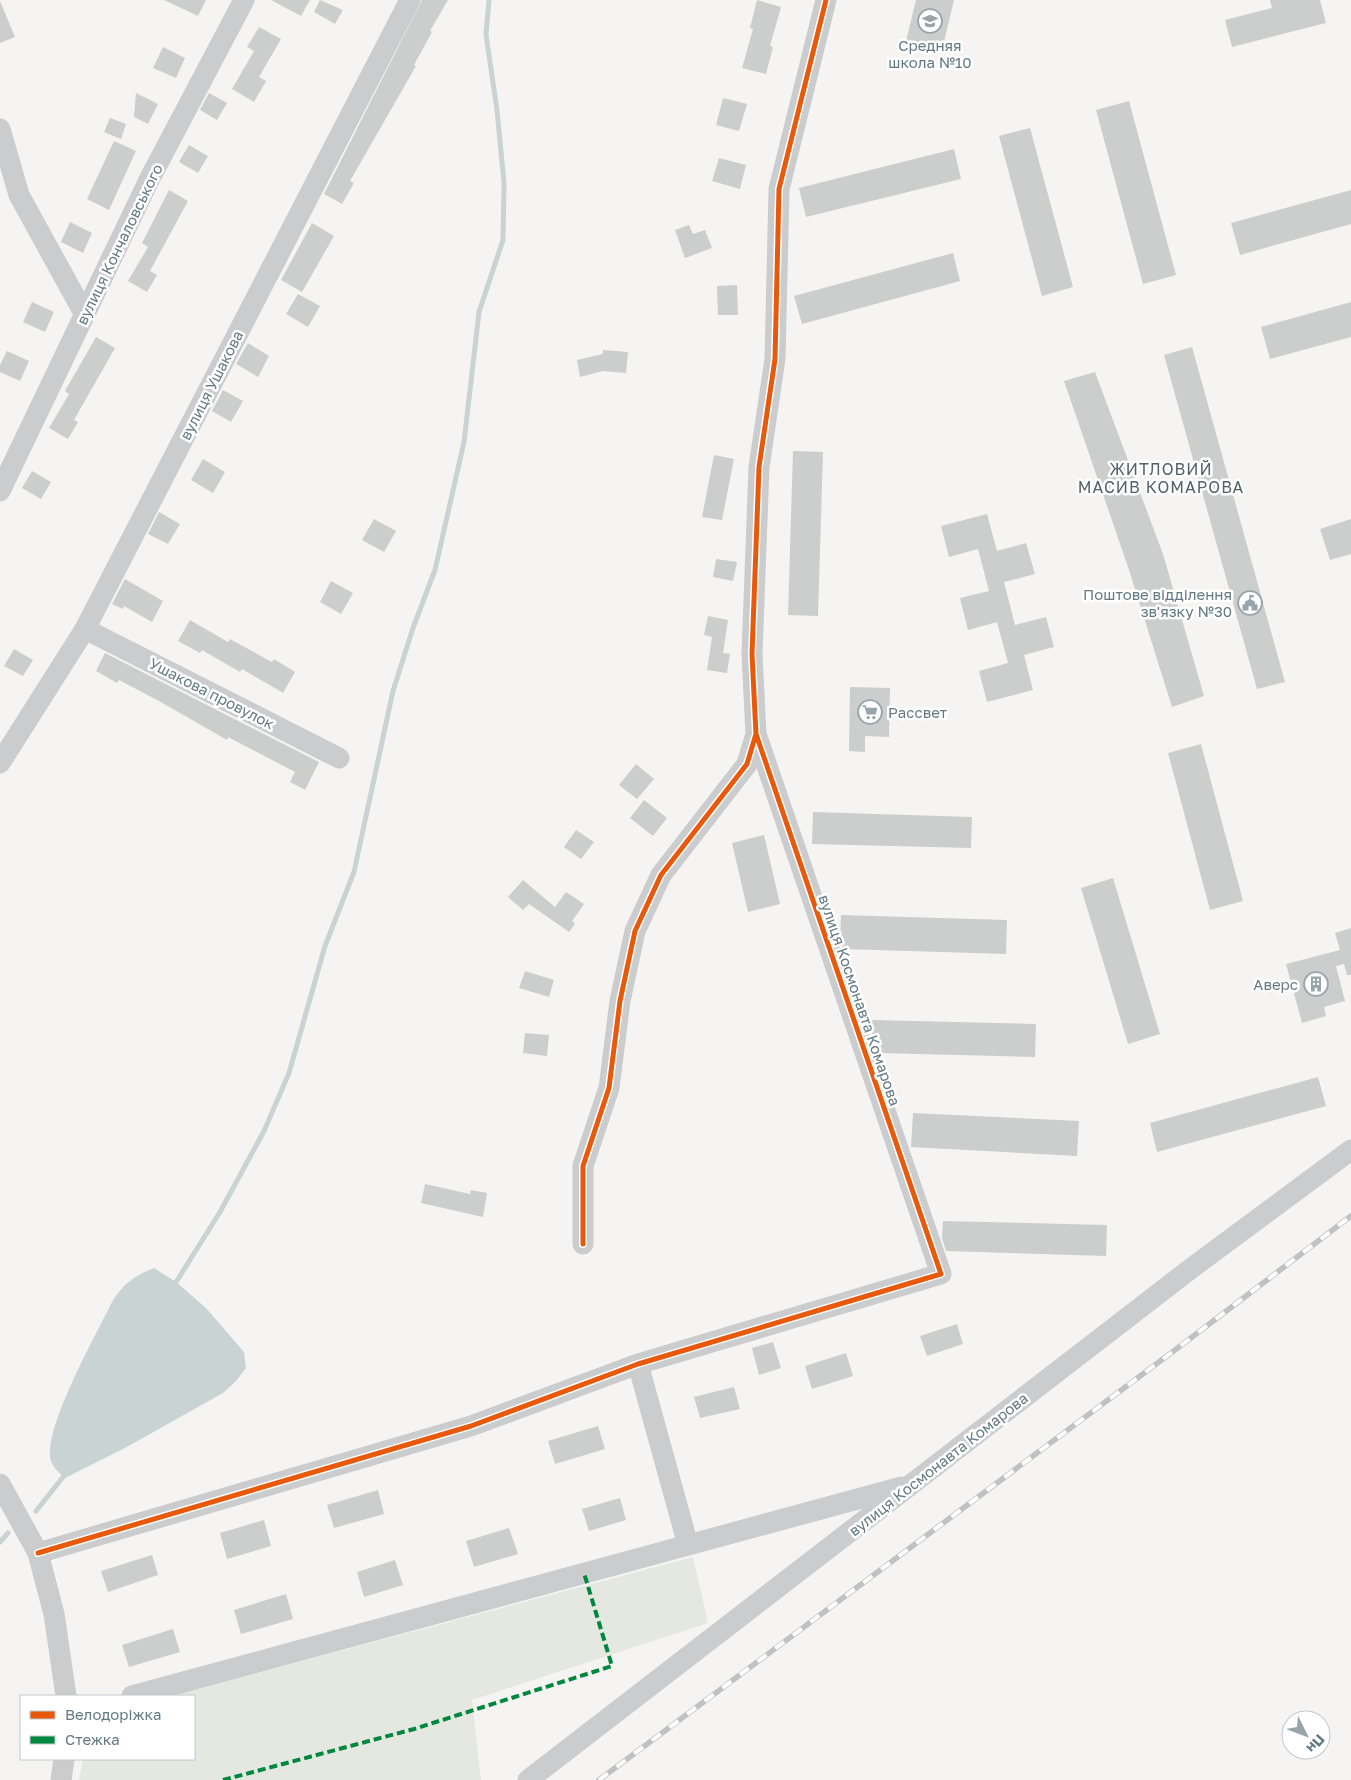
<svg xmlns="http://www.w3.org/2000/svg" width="1351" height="1780" viewBox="0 0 1351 1780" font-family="'Golos Text',sans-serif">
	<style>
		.green { fill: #e5e7e1 }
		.water { fill: #c9d3d4 }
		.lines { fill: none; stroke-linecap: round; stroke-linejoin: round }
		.stream { stroke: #c9d3d4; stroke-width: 5 }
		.building { fill: #cccdcd }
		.minor { stroke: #cacccd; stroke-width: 21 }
		.rail-casing { stroke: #bfc2c3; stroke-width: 5.5 }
		.rail { stroke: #fff; stroke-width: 4; stroke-dasharray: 11; stroke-linecap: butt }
		.quiet { stroke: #00873e; stroke-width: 4; stroke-dasharray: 8 4; stroke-linecap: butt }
		.cycleway-casing { stroke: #fff; stroke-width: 8 }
		.cycleway { stroke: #e8590c; stroke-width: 5 }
		.labels { text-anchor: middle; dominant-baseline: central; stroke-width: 5; stroke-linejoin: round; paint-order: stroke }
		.poi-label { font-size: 15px; fill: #647a83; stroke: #fff; text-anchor: end }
		.street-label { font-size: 15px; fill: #647a83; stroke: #fff }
		.neighbourhood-label { font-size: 16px; letter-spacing: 1px; fill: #526268; stroke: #fff }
	</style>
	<rect width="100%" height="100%" fill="#f5f4f3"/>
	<!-- green -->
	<path class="green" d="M693,1557L708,1623L472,1700L481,1780H79L83,1759H194V1696H172Z"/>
	<!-- water -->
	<path class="water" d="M154,1268L176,1282L206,1308L244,1352L246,1368L236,1381L223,1393L125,1448L65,1478C59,1473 50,1465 50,1456C48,1420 95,1337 112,1302C123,1284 134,1276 154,1268Z"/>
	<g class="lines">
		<!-- stream -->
		<path class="stream" d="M173,1287L220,1212L264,1131L289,1073L325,946L354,872L393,691L413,628L435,570L464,442L479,312L503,240L504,183L497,110L486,35L489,0
			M36,1511L67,1472
			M0,1542L8,1533"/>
	</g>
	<!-- building -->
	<path class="building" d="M164,0H206L198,16Z
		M271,0H310L301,16Z
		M320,0L343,10L335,24L314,12Z
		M422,0H448L430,31L432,32L414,65L416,66L350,181L354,183L342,204L324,194Z
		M757,0L781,7L770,46L773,47L766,74L742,68L753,29L750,28Z
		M916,0H954L942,50L906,41Z
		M1270,0H1320L1326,23L1232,47L1225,20L1272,8Z
		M0,1L15,37L0,43Z
		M259,27L281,39L259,77L266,81L254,102L232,89L254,51L247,47Z
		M163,47L185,58L176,78L153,68Z
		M136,93L158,104L148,124L134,117Z
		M209,93L227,103L217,120L200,110Z
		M723,98L747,104L739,131L716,125Z
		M1129,101L1176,275L1143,284L1096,110Z
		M110,118L126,124L121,139L104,132Z
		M1030,128L1073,287L1042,296L999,136Z
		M114,141L136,151L109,210L87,199Z
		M189,145L208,156L198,173L179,162Z
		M954,149L961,179L806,217L799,188Z
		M719,158L746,165L740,189L712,181Z
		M169,190L188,201L150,271L157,275L147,292L128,281L148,247L142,243Z
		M1351,190V224L1240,255L1231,223Z
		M70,222L92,233L83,253L61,242Z
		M312,223L334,236L302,292L281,280Z
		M689,225L693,234L705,230L712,248L685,258L675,230Z
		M953,253L960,281L802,324L794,296Z
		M737,285L738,315H718L717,286Z
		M298,294L320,306L308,327L286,314Z
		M32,302L54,312L45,332L23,322Z
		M1351,302V337L1270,359L1261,327Z
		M96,337L115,348L74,420L78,422L68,439L49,428L69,394L65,391Z
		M248,343L269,356L258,377L236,364Z
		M1192,347L1285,682L1257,689L1164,355Z
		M603,350L628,352L626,373L603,371L580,377L577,360L603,354Z
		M7,351L29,361L20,381L0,372V365Z
		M1095,372L1163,554L1204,696L1172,707L1129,570L1064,381Z
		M223,390L243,401L231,422L212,411Z
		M793,451L823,452L818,616L788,615Z
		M714,455L734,459L722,520L702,517Z
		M203,459L225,472L213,493L191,480Z
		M32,471L51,482L41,499L22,488Z
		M159,512L180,524L168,544L148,534Z
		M987,514L997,551L1026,543L1035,574L1004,582L1015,625L1046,617L1054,647L1024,655L1033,690L987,702L979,671L1008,663L997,622L968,630L960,598L989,591L978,549L949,557L941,526Z
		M374,519L396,531L384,552L362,540Z
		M1351,519V554L1330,560L1320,529Z
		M716,559L737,562L733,581L713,577Z
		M125,579L163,601L152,622L124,606L123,609L112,604Z
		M331,581L353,593L341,614L320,602Z
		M708,616L728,620L723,653L730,654L727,673L707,670L712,637L704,635Z
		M190,620L228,642L230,639L272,662L274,659L295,672L283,693L242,669L240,672L202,650L200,653L178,641Z
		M14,649L33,660L23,676L4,666Z
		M105,653L319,762L305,790L290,782L295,772L228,737L227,740L159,701L119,680L117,683L96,671Z
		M850,687L890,688L889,737L865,736V752L849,751Z
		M1201,744L1243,901L1210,910L1168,753Z
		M636,764L654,779L637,799L619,785Z
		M644,800L667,818L653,836L630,818Z
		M813,812L972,817L971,848L812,844Z
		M576,830L594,842L581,859L564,847Z
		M764,835L780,904L748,912L732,843Z
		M1113,878L1160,1034L1128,1044L1081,888Z
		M523,880L555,907L566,892L584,904L572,921L575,924L569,932L529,904L523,910L508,897Z
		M841,915L1007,920L1006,954L843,949L840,941Z
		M1351,928V975H1347L1344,964L1336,966L1345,1001L1324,1007L1326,1016L1302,1023L1286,964L1340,950L1335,933Z
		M525,971L554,980L549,997L519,988Z
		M872,1020L1036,1024L1035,1057L879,1053L872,1033Z
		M525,1033L549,1035L547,1056L523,1053Z
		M1318,1077L1326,1106L1157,1152L1150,1123Z
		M913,1113L1079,1121L1077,1156L911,1147Z
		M425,1184L470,1194L471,1190L487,1193L483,1217L421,1203Z
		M943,1221L1107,1225L1106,1256L946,1251L942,1238Z
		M957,1324L963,1344L927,1356L920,1336Z
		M773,1342L781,1368L759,1375L752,1348Z
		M846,1353L853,1376L812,1389L805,1366Z
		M734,1387L740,1409L700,1418L694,1397Z
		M598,1426L605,1449L555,1464L548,1441Z
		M378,1490L384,1514L334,1528L327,1505Z
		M620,1498L626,1520L589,1531L582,1509Z
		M264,1520L271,1546L227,1559L220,1533Z
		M509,1528L518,1554L474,1567L466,1541Z
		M152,1555L158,1575L108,1592L101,1571Z
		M395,1560L403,1585L364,1597L357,1572Z
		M286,1594L293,1619L241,1634L234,1610Z
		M173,1629L180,1652L129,1667L122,1645Z"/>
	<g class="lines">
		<!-- minor -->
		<path class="minor" d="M0,129L19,195L85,315
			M0,491L150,178L244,0
			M85,629L339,758
			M0,763L85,629L410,0
			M583,1244V1166L609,1088L620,1001L635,931L661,875L747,764L756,734L752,654L759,467L775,359L779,189L826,0
			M638,1364L688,1545
			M0,1484L38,1553L54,1614L66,1696
			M38,1553L471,1426L638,1364L941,1274L756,734
			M132,1696L902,1487
			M61,1780L64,1759
			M528,1780L1193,1267L1351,1150"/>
		<!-- rail casing -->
		<g class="rail-casing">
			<path id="rail" d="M599,1780L1179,1347L1351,1216"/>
		</g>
		<!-- rail -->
		<use href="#rail" class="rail"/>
		<!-- quiet -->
		<path class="quiet" d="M223,1780L414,1729L612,1666L584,1573"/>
		<!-- cycleway casing -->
		<g class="cycleway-casing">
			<path id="cycleway" d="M583,1244V1166L609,1088L620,1001L635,931L661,875L747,764L756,734L752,654L759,467L775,359L779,189L826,0
				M38,1553L471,1426L638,1364L941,1274L756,734"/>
		</g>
		<!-- cycleway -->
		<use href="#cycleway" class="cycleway"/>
	</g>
	<!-- icons -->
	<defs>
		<g id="school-ring" transform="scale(1.25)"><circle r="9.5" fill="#fff" stroke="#97a5aa" stroke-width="1.5"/><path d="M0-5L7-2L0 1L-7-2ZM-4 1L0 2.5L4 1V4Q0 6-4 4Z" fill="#97a5aa"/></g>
		<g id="civic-ring" transform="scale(1.25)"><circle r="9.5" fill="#fff" stroke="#97a5aa" stroke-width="1.5"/><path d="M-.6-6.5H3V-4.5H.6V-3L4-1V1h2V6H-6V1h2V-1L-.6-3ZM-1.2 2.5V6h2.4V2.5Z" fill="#97a5aa"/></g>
		<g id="supermarket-ring" transform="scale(1.25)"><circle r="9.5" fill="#fff" stroke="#97a5aa" stroke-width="1.5"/><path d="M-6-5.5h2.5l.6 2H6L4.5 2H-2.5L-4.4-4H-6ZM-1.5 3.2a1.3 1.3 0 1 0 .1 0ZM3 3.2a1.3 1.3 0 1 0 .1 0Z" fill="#97a5aa"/></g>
		<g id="building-ring" transform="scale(1.25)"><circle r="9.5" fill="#fff" stroke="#97a5aa" stroke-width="1.5"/><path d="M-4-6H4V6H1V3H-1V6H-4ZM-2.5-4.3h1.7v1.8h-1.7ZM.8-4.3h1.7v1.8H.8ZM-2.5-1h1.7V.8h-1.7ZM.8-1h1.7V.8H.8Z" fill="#97a5aa"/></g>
	</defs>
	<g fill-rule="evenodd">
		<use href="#school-ring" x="930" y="21"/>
		<use href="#civic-ring" x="1250" y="603"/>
		<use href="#supermarket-ring" x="870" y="712"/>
		<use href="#building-ring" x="1316" y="984"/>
	</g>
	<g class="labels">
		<!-- poi labels -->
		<g class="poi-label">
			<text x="930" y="45" text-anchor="middle">Средняя<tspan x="930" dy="17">школа №10</tspan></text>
			<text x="1232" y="594">Поштове відділення<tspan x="1232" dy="17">зв'язку №30</tspan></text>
			<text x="888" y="712" text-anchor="start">Рассвет</text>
			<text x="1298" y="984">Аверс</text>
		</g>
		<!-- street labels -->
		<g class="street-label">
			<text transform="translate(119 244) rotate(-64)">вулиця Кончаловського</text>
			<text transform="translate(211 385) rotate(-63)">вулиця Ушакова</text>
			<text transform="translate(212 693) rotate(27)">Ушакова провулок</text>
			<text transform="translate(860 1000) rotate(71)">вулиця Космонавта Комарова</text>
			<text transform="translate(938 1464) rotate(-38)">вулиця Космонавта Комарова</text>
		</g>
		<!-- neighbourhood labels -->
		<g class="neighbourhood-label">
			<text x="1161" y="469">ЖИТЛОВИЙ<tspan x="1161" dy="18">МАСИВ КОМАРОВА</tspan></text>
		</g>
	</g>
	<!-- legend -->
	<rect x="20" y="1695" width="175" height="65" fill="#ffffff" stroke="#c1cacd"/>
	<rect x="30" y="1711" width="25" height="8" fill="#e8590c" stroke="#c1cacd"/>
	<text x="65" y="1720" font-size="15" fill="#647a83">Велодоріжка</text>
	<rect x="30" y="1736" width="25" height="8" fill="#00873e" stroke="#c1cacd"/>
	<text x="65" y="1745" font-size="15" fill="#647a83">Стежка</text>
	<!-- north arrow -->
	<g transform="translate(1306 1735) rotate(132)"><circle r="24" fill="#ffffff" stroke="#c1cacd"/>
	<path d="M0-4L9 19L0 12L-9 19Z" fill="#97a5aa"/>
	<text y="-8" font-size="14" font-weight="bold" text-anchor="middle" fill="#647a83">Пн</text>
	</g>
</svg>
